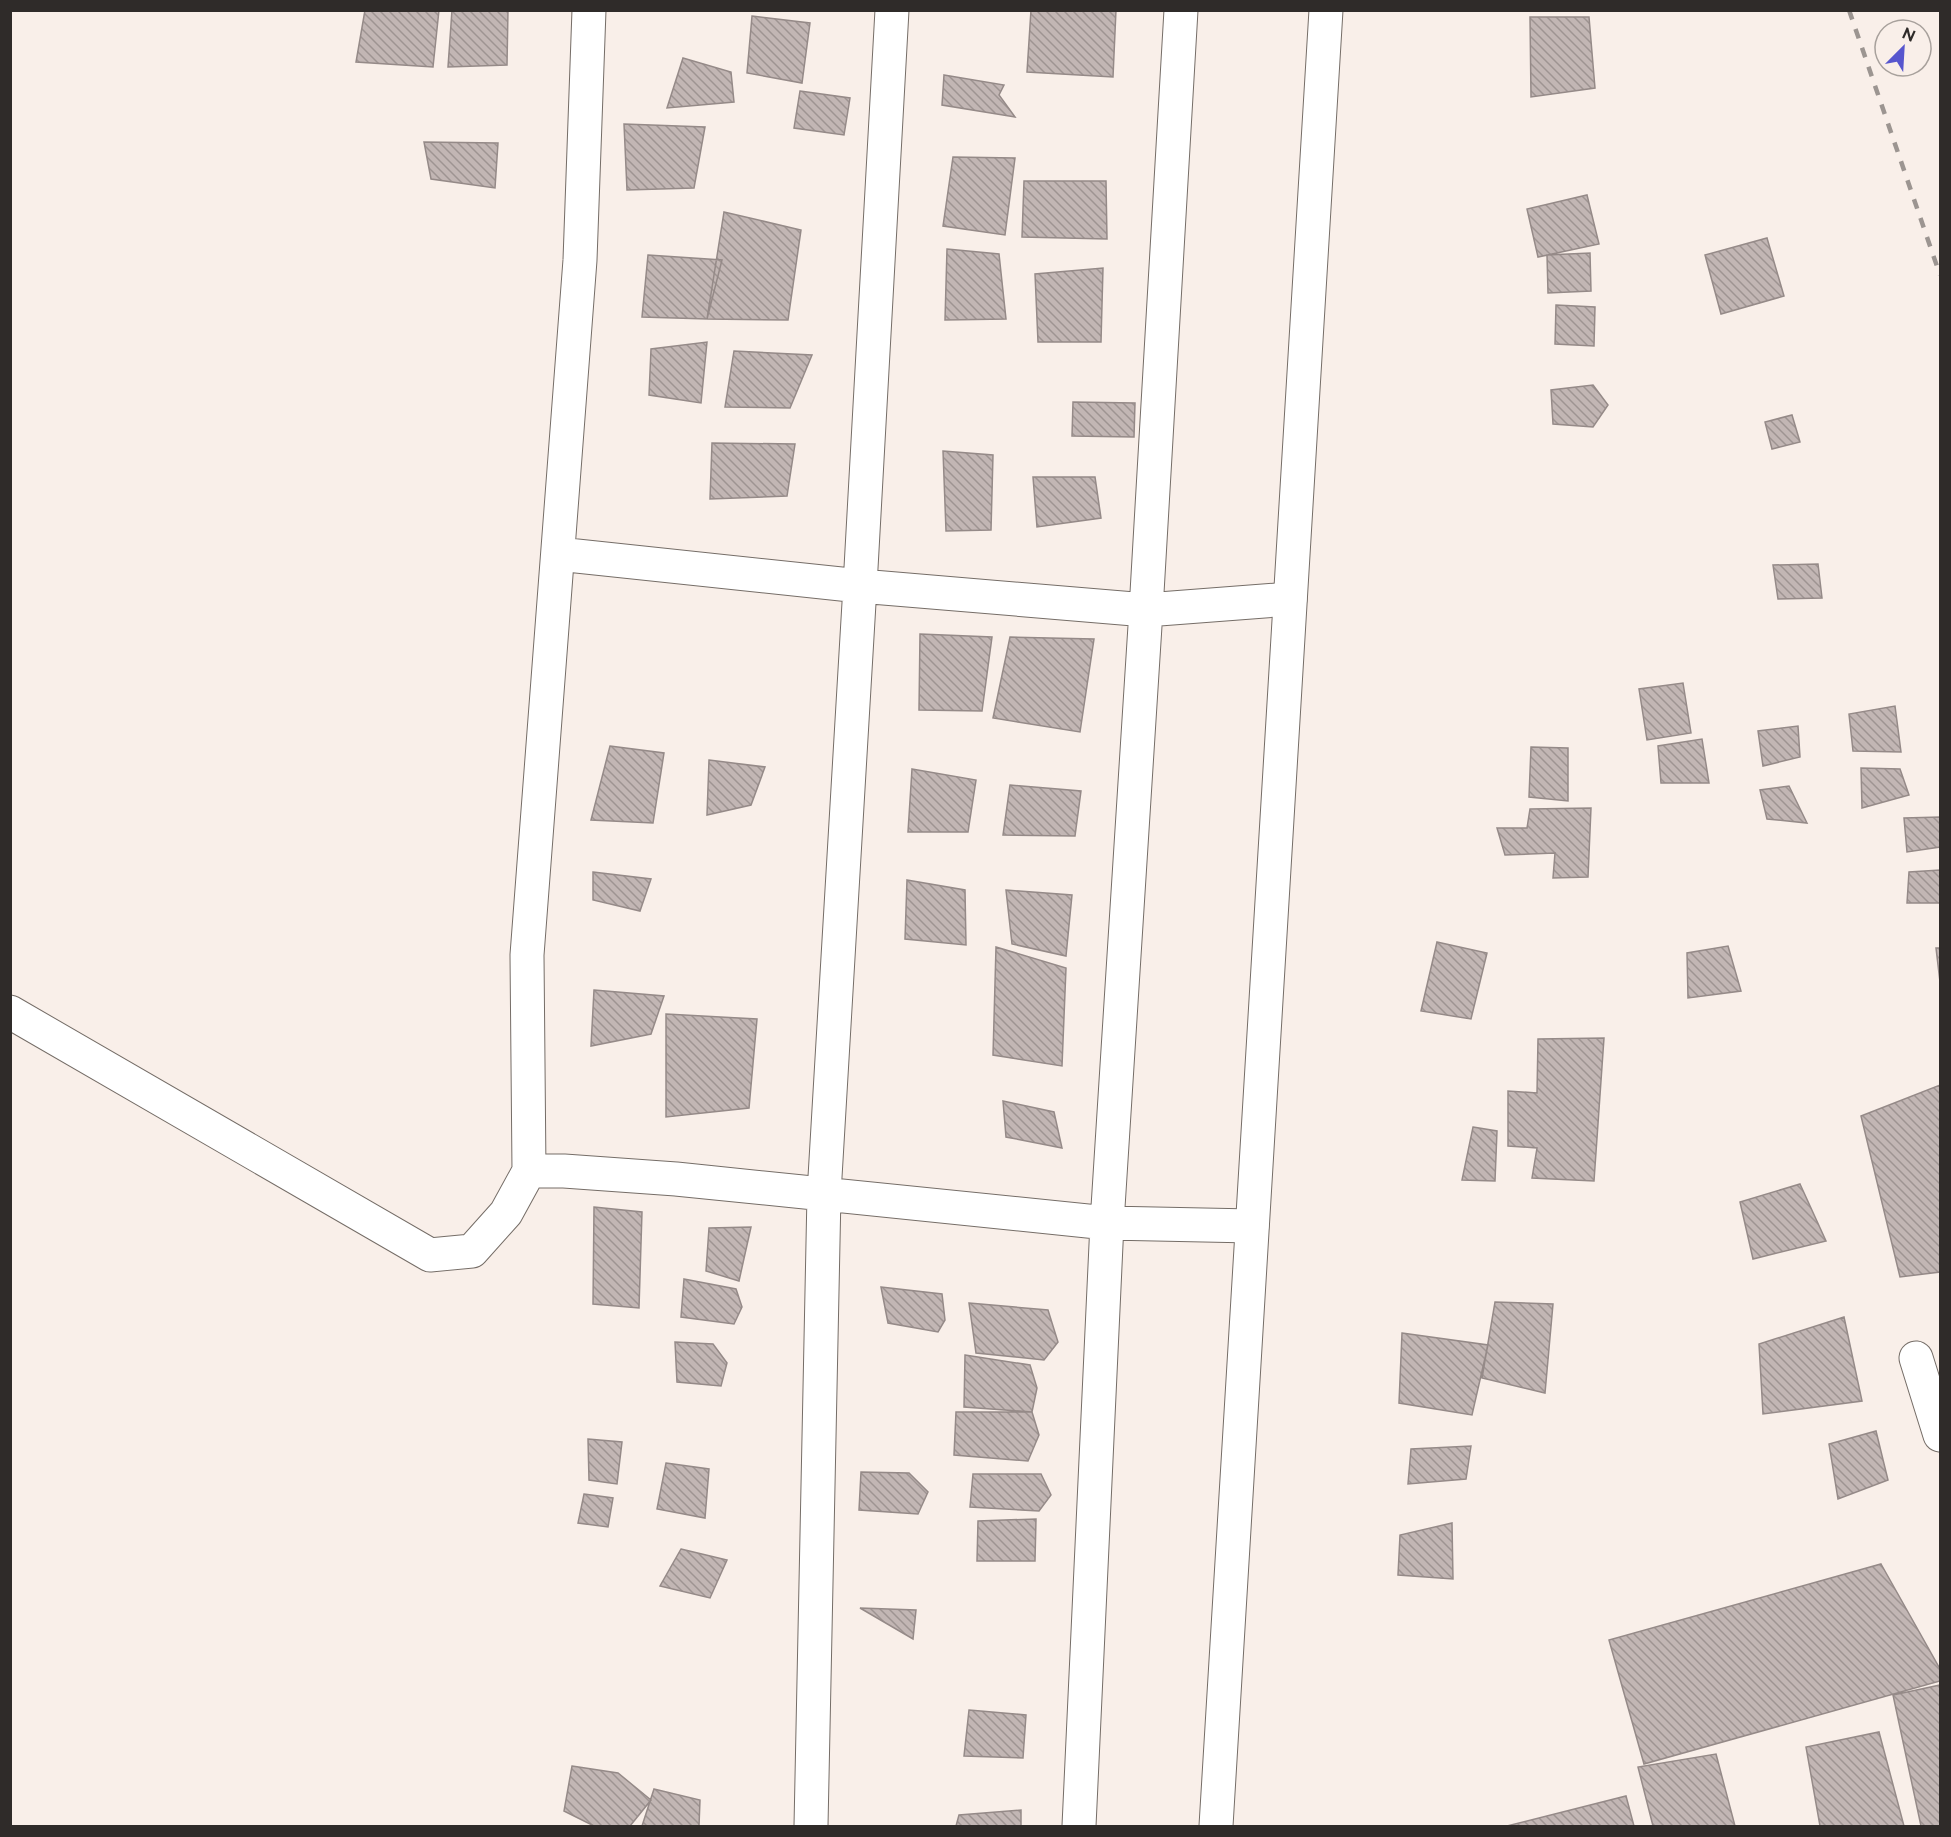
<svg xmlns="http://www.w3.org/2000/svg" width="1951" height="1837" viewBox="0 0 1951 1837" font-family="Raleway,sans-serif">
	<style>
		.building { fill: url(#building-back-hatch); stroke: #958a88; stroke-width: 1.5 }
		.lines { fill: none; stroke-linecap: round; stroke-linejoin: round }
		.minor-casing { stroke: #756d67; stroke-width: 35 }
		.major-casing { stroke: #756d67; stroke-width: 35 }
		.minor { stroke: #fff; stroke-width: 33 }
		.major { stroke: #fff; stroke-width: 33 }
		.rail { stroke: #9c9591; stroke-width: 4.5; stroke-dasharray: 10 10; stroke-linecap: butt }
	</style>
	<defs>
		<pattern id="building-back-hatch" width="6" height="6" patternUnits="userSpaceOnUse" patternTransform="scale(1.5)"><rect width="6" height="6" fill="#c2b6b4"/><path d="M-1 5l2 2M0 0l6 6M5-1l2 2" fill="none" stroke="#9e9492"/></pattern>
	</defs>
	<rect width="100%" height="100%" fill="#f9efe9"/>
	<!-- building -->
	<path class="building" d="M365,10H439L433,67L356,62Z
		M452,10H508L507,65L448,67Z
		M1031,10H1116L1113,77L1027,72Z
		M752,16L810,23L802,83L747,73Z
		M1530,17H1589L1595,88L1531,97Z
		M683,58L731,72L734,102L667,108Z
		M944,75L1004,85L999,95L1015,117L942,105Z
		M800,91L850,98L844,135L794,128Z
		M624,124L705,127L694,188L627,190Z
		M424,142L498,143L495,188L431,179Z
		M953,157L1015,158L1005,235L943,226Z
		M1024,181H1106L1107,239L1022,237Z
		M1587,195L1599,244L1538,257L1527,209Z
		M724,212L801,230L788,320L707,319Z
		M1767,238L1784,296L1721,314L1705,255Z
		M947,249L999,254L1006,319L945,320Z
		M1590,253L1591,291L1548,293L1547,255Z
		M648,255L722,260L707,319L642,317Z
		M1103,268L1101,342H1038L1035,274Z
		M1556,305L1595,307L1594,346L1555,344Z
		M707,342L701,403L649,395L651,349Z
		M734,351L812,355L790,408L725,407Z
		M1593,385L1608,405L1593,427L1553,424L1551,390Z
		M1073,402L1135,403L1134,437L1072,436Z
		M1792,415L1800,442L1772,449L1765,422Z
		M712,443L795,444L787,496L710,499Z
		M943,451L993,455L991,530L946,531Z
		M1033,477H1095L1101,518L1037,527Z
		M1818,564L1822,598L1778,599L1773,565Z
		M920,634L992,637L982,711L919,710Z
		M1010,637L1094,639L1080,732L993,718Z
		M1683,683L1691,733L1647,740L1639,689Z
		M1895,706L1901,752L1853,751L1849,714Z
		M1798,726L1800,757L1763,766L1758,731Z
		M1702,739L1709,783H1661L1658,746Z
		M610,746L664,753L653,823L591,820Z
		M1531,747L1568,748V801L1529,797Z
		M709,760L765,767L751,805L707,815Z
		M1861,768L1900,769L1909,795L1862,808Z
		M912,769L976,780L968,832H908Z
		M1010,785L1081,791L1075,836L1003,835Z
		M1789,786L1807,823L1767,819L1760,790Z
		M1591,808L1588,877L1553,878L1555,853L1505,855L1497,828H1527L1530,809Z
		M1940,817V847L1907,852L1904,818Z
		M1940,870V903H1907L1909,872Z
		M593,872L651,879L640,911L593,900Z
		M907,880L965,890L966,945L905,939Z
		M1006,890L1072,895L1066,956L1012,944Z
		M1437,942L1487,953L1471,1019L1421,1011Z
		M1728,946L1741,991L1688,998L1687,953Z
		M996,947L1066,968L1062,1066L993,1055Z
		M1936,948H1940V982Z
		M594,990L664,996L651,1034L591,1046Z
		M666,1014L757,1019L749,1108L666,1117Z
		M1604,1038L1594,1181L1532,1178L1537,1148L1508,1146V1091L1537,1093L1538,1039Z
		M1940,1085V1272L1900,1277L1861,1116Z
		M1003,1101L1054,1112L1062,1148L1006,1137Z
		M1473,1127L1497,1131L1495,1181L1462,1180Z
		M1800,1184L1826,1241L1753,1259L1740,1202Z
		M594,1207L642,1212L639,1308L593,1304Z
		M751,1227L739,1281L706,1271L709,1228Z
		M684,1279L736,1289L742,1307L734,1324L681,1317Z
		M881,1287L942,1294L945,1320L938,1332L888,1323Z
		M1495,1302L1553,1304L1545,1393L1482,1378Z
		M969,1303L1048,1310L1058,1342L1044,1360L976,1353Z
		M1844,1317L1862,1401L1763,1414L1759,1344Z
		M1402,1333L1488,1345L1472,1415L1399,1403Z
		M675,1342L713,1344L727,1363L721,1386L677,1382Z
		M965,1355L1030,1365L1037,1388L1032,1412L964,1407Z
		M956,1412H1032L1039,1435L1028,1461L954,1455Z
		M1876,1431L1888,1480L1838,1499L1829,1444Z
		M588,1439L622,1442L617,1484L589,1480Z
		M1471,1446L1466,1479L1408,1484L1411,1449Z
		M666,1463L709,1469L705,1518L657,1509Z
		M861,1472L909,1473L928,1492L918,1514L859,1510Z
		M973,1474H1041L1051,1495L1039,1511L970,1507Z
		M584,1494L613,1498L608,1527L578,1523Z
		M1036,1519L1035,1561H977L978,1521Z
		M1452,1523L1453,1579L1398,1575L1400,1535Z
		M681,1549L727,1560L710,1598L660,1586Z
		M1881,1564L1940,1669V1681L1644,1764L1609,1640Z
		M860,1608L916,1610L913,1639Z
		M1940,1685V1826H1921L1893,1695Z
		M969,1710L1026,1715L1023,1758L964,1756Z
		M1879,1732L1904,1826H1820L1806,1747Z
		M1716,1754L1735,1826H1653L1638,1767Z
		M572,1766L618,1773L651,1800L630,1826H594L564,1811Z
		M654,1789L700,1800L699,1826H642Z
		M1626,1796L1634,1826H1507Z
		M1021,1810V1826H956L959,1815Z"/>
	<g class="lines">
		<!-- minor casing -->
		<g class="minor-casing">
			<path id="minor" d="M558,554L860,586L1146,610L1290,599
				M10,1012L430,1255L472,1251L506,1213L529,1171L527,955L580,260L589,10
				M529,1171H564L676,1179L1107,1223L1252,1226
				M1916,1358L1940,1435
				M811,1826L824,1194L860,586L892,10
				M1079,1826L1107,1223L1146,610L1181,10"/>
		</g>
		<!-- major casing -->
		<g class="major-casing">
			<path id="major" d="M1216,1826L1326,10"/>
		</g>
		<!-- minor -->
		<use href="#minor" class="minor"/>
		<!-- major -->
		<use href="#major" class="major"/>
		<!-- rail -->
		<path class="rail" d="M1849,10L1940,275"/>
	</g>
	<!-- border -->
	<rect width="1951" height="1837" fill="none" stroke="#2f2b29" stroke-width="24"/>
	<!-- north arrow -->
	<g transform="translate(1903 48) rotate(24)"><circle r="28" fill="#f9efe9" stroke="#a8a19c" stroke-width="1.5"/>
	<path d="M0-4.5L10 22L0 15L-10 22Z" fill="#5756ce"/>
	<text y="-9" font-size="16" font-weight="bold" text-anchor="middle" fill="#2f2b29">N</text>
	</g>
</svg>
